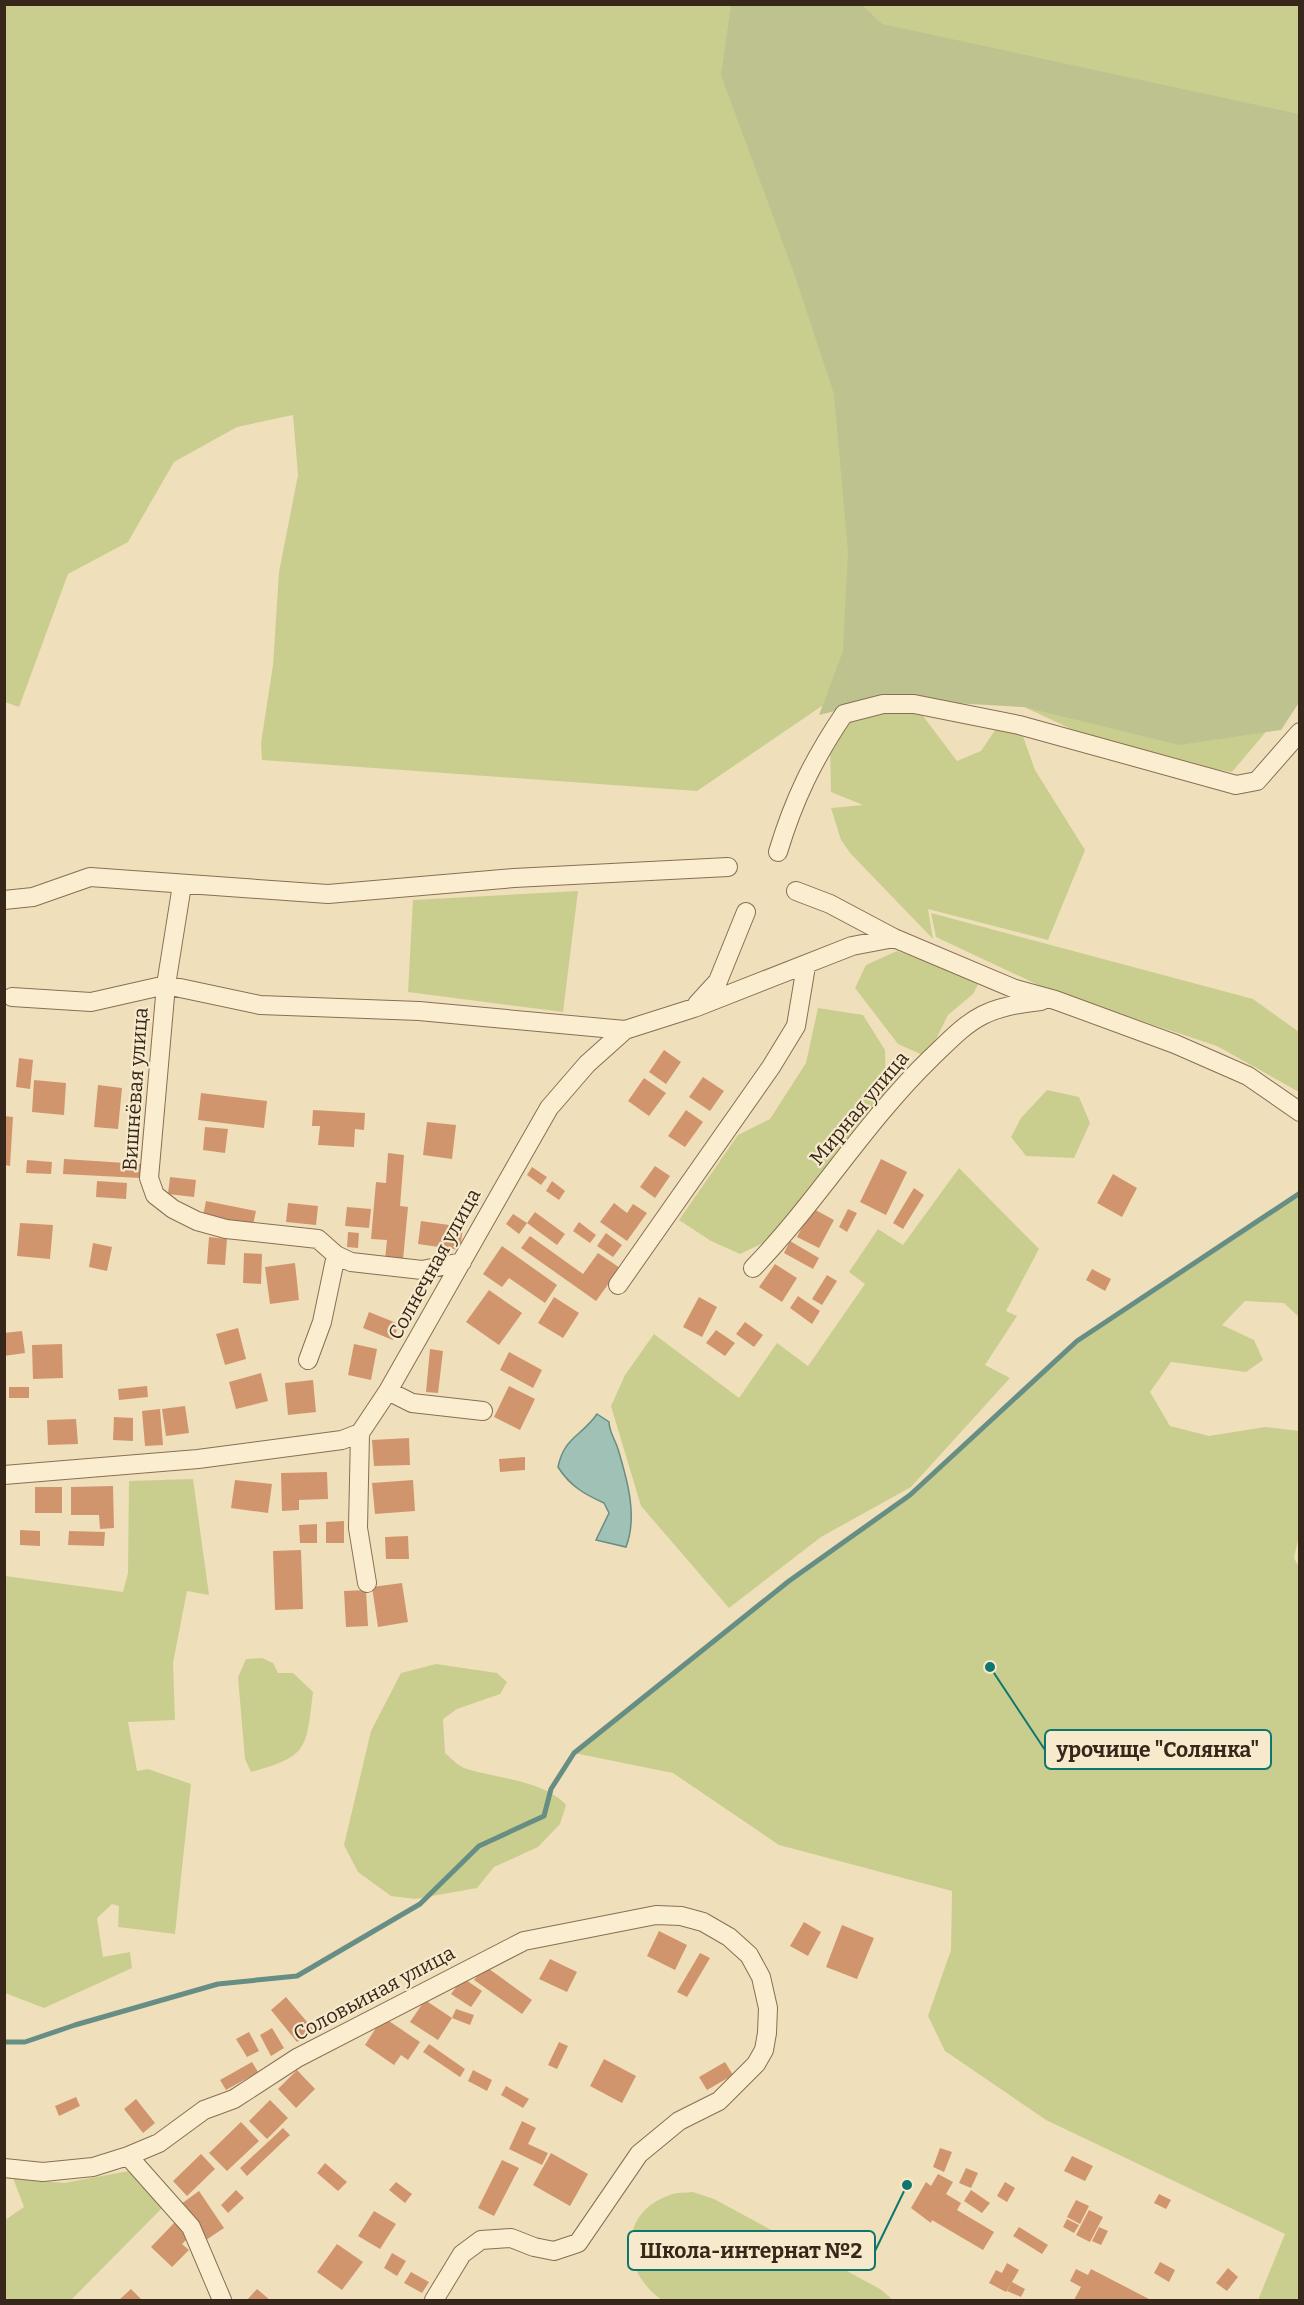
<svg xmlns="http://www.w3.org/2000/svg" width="1304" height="2305" viewBox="0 0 1304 2305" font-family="Bitter,serif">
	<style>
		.green { fill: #c9ce8f }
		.cemetery { fill: #bdc28f }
		.water { fill: #a0c1b6; stroke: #678e84; stroke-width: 1.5 }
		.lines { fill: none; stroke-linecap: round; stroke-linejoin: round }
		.stream { stroke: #678e84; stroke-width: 5 }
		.building { fill: #d1956e }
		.minor-casing { stroke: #886f54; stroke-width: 20 }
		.minor { stroke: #fbedcf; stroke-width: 18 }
		.labels { text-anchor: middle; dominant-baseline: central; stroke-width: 4.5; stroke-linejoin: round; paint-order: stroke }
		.street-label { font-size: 20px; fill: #36271a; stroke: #f7e9cb }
		.leader { fill: none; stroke: #0f766e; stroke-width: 2 }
		.callout-dot { fill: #0f766e; stroke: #f7e9cb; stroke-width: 2 }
		.callout { fill: #f7e9cb; stroke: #0f766e; stroke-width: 2 }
		.callout-label { font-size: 21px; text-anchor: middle; font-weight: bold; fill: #36271a }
	</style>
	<rect width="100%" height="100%" fill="#f0dfbb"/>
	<!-- green -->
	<path class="green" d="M5,5H1299L1298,694L1232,772L1125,754L1024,707L844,691L697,791L262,760L261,743L273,665L279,572L298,475L293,415L237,427L174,462L128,542L68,574L19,707L5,702Z
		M883,704H914L957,761L981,751L1000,723L1019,725L1035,770L1085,850L1048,940L928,909L933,939L851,854L841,840L831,808L863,805L831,792L830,745L838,726Z
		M578,891L563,1012L408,992L413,900Z
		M931,913L1253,999L1299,1032V1092L1217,1046L1051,991L936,937Z
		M897,951L980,981L973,994L948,1015L927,1057L898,1044L855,988L866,965Z
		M818,1008L863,1015L885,1050L886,1092L805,1192L771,1239L740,1254L711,1241L679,1220L738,1135L770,1119L806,1063Z
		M1047,1090L1079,1097L1090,1123L1074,1158L1026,1156L1011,1137L1021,1118Z
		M959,1168L1039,1249L1006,1311L1017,1316L985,1365L1010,1378L911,1487L821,1537L729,1608L641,1506L611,1406L625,1375L654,1334L739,1398L777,1343L808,1366L865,1284L849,1272L878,1229L903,1245Z
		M1299,1193V1317L1284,1303L1245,1301L1222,1325L1254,1340L1263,1360L1246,1372L1171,1362L1150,1392L1170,1426L1209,1436L1265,1427L1299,1431L1300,1531L1294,1558L1300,1569V2300H1258L1285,2234L1046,2120L945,2051L928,2016L951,1950L952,1891L779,1845L673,1773L574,1753L789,1581L910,1495L1077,1341Z
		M193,1479L209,1595L187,1591L173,1663L175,1720L128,1722L137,1771L148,1769L191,1784L175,1934L118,1927L119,1906L112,1904L97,1918L103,1957L130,1952L132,1968L44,2008L5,1993V1576L123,1592L128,1573L129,1481Z
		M262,1658L273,1663L278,1673H293L313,1692C306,1749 309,1756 251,1772L245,1759L238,1677L246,1659Z
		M436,1664L497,1673L507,1682L500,1694L457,1709L443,1719L445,1753C451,1758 459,1767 467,1769C496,1778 545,1781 566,1805L560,1824L538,1847L494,1867L477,1888L415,1899L391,1896L358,1872L344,1845L371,1731L401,1673Z
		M129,2171L163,2207L71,2300H5V2220L24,2207L13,2178L64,2183Z
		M693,2192L714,2199L880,2289L893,2300H662C621,2272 617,2213 670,2195C676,2192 685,2193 693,2192Z"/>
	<!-- cemetery -->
	<path class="cemetery" d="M731,5H862L882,24L1299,114L1300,701L1281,730L1179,745L1024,707L883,699L819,715L843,651L848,552L834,394L794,273L721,75Z"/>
	<!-- water -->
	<path class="water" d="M597,1414L609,1422C609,1432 615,1439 618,1449C627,1479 638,1516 626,1547L596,1540L609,1513L604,1503C584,1494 570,1486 558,1467C564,1437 582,1436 597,1414Z"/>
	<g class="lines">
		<!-- stream -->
		<path class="stream" d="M4,2042H25L75,2025L218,1984L297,1976L420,1904L479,1846L544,1816L551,1789L574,1753L789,1581L910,1495L1077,1341L1300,1193"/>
	</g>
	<!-- building -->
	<path class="building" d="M664,1050L681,1062L666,1084L649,1072Z
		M19,1058L33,1060L30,1089L16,1087Z
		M703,1077L724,1091L710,1111L689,1097Z
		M644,1078L666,1093L649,1116L628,1101Z
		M34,1080L66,1083L64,1115L32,1112Z
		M98,1085L122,1088L118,1129L94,1127Z
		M201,1093L267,1101L264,1128L198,1120Z
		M313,1110L365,1113L364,1130L355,1129L354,1147L318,1145L320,1126H312Z
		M686,1110L703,1122L685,1147L668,1136Z
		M4,1116L13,1117L10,1166L4,1165Z
		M427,1122L456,1125L452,1159L423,1155Z
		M205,1127L228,1129L225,1153L203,1150Z
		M388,1153L404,1155L400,1206L408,1207L403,1260L385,1259L387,1240L371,1239L376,1182L386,1183Z
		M64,1159L141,1164L140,1178L63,1174Z
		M881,1159L907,1172L886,1215L860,1202Z
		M27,1160L52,1162L51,1174L26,1173Z
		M655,1166L670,1176L655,1198L640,1187Z
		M532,1167L547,1177L541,1185L527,1175Z
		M1113,1174L1137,1188L1122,1217L1097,1203Z
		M170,1177L196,1180L194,1197L168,1194Z
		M97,1181L127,1183L126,1199L96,1197Z
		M552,1181L565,1191L559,1200L546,1191Z
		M914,1188L924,1195L903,1229L893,1223Z
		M206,1201L256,1211L253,1225L203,1216Z
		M288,1203L318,1206L316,1225L286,1222Z
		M614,1203L627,1213L633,1204L647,1213L627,1241L600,1222Z
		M347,1207L371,1209L369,1228L345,1226Z
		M812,1208L834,1220L819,1248L797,1237Z
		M848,1209L857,1213L847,1232L839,1227Z
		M535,1212L565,1234L557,1245L527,1223Z
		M513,1214L527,1223L519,1234L506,1224Z
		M421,1221L463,1227L460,1250L418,1244Z
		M579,1222L596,1235L590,1243L573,1231Z
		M20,1223L53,1225L50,1259L17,1256Z
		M348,1232L359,1233L358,1248L347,1247Z
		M606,1233L622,1245L613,1257L597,1246Z
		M530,1236L583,1274L598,1253L620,1268L596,1301L521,1248Z
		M209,1237L227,1239L225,1265L207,1264Z
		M790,1241L819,1258L813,1269L784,1253Z
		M93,1243L112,1247L107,1271L89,1267Z
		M502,1246L557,1285L545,1303L509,1278L502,1287L483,1274Z
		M244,1253L262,1254L261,1284L243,1283Z
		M295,1263L299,1300L270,1304L265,1267Z
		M775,1264L797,1278L782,1302L759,1287Z
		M1092,1269L1111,1279L1105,1291L1086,1280Z
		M827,1275L837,1281L822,1305L812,1299Z
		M489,1290L522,1313L499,1345L466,1322Z
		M798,1296L820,1311L812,1324L790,1308Z
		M554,1297L579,1313L563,1338L538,1323Z
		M699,1297L717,1307L702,1337L683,1327Z
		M369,1312L399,1324L393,1340L363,1328Z
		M745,1322L763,1335L754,1347L736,1334Z
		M238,1328L246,1359L225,1365L216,1334Z
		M716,1330L735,1343L725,1356L706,1343Z
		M22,1331L25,1353L4,1356V1333Z
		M62,1344L63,1378L33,1379L32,1345Z
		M354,1344L377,1349L371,1380L348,1375Z
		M430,1349L443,1351L438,1393L426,1392Z
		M509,1352L542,1370L533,1388L500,1370Z
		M261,1373L268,1401L236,1409L229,1382Z
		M313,1380L316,1412L288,1415L285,1383Z
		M147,1386L148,1397L119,1400L118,1389Z
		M509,1386L535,1399L520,1430L494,1417Z
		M9,1387H29V1398H9Z
		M185,1406L189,1433L166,1436L162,1409Z
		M160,1409L163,1445L145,1446L142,1411Z
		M114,1417L133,1418V1441L113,1440Z
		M76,1419L78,1444L48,1445L47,1420Z
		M409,1438L410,1465L374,1466L372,1440Z
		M525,1457V1470L500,1472L499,1459Z
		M327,1472L328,1499L299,1500V1510L282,1511L281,1473Z
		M235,1480L272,1484L268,1513L231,1508Z
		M413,1480L415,1511L375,1514L372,1483Z
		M113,1486L114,1528L100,1529L99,1515H71V1487Z
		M35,1487H62V1513H35Z
		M344,1521V1543H326V1522Z
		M317,1524V1543H300L299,1525Z
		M20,1530L40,1531V1546L20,1545Z
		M69,1531L105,1532L104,1546L68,1545Z
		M408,1536L409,1559H386L385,1537Z
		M301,1550L303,1609L275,1610L273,1551Z
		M402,1583L408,1622L378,1627L372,1587Z
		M366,1590L368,1626L346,1627L344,1591Z
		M804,1922L821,1932L808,1956L790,1946Z
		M842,1925L874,1938L857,1979L826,1967Z
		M659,1931L687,1945L675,1970L647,1956Z
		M700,1953L710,1958L687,1997L677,1992Z
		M550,1959L577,1972L567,1992L539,1979Z
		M485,1966L532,2000L522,2014L474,1980Z
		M463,1978L482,1991L471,2007L451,1994Z
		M286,1997L313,2029L297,2042L271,2010Z
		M425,2000L452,2018L456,2009L474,2015L470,2025L452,2018L438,2040L410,2022Z
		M383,2017L420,2042L408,2060L401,2055L394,2065L365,2045Z
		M272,2028L284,2048L271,2056L260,2035Z
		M249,2032L259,2051L247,2057L236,2039Z
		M559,2042L568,2046L557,2069L548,2065Z
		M429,2044L465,2069L460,2077L423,2052Z
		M604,2059L636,2076L622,2103L590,2086Z
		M252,2062L258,2072L226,2090L220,2080Z
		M725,2062L733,2075L707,2090L699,2077Z
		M297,2070L315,2089L296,2108L278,2089Z
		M473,2070L492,2080L487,2091L468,2081Z
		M506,2086L529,2099L523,2108L501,2095Z
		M76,2097L80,2106L59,2116L55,2106Z
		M136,2099L155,2123L143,2133L124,2109Z
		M270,2100L288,2118L267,2139L249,2121Z
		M522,2121L536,2128L528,2144L548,2153L542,2165L509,2149Z
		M241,2122L259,2141L227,2171L209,2153Z
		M283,2128L290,2135L247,2176L240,2168Z
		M940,2148L952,2152L944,2172L933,2167Z
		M551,2153L588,2174L570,2206L533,2185Z
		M201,2154L215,2169L187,2196L173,2181Z
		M1072,2156L1093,2166L1085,2181L1064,2171Z
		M502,2160L519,2168L494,2216L478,2208Z
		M325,2163L347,2182L338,2191L317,2173Z
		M966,2168L978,2173L971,2188L959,2183Z
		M938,2174L953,2182L946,2194L961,2203L957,2210L994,2232L983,2250L932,2220L931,2223L911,2208L926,2182L931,2186Z
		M396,2182L412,2194L405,2203L389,2190Z
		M1005,2182L1015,2188L1007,2202L997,2196Z
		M236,2190L244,2198L228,2213L221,2205Z
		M971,2190L990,2203L982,2213L964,2201Z
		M199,2191L224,2228L206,2240L181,2204Z
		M1159,2194L1171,2200L1166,2209L1154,2203Z
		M1076,2200L1089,2206L1080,2224L1067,2217Z
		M1089,2210L1103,2217L1090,2242L1076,2235Z
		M374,2211L396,2224L380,2249L358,2236Z
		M1067,2219L1079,2225L1074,2233L1063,2227Z
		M175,2222L189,2237L182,2244L189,2250L172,2267L151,2247Z
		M1019,2227L1048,2245L1042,2254L1013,2236Z
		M1099,2227L1108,2231L1101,2245L1092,2241Z
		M337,2244L363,2262L342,2290L317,2272Z
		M392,2253L406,2261L397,2276L384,2268Z
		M1160,2262L1175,2270L1169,2282L1154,2273Z
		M1007,2263L1019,2270L1006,2292L989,2283L996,2270L1002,2273Z
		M1228,2268L1238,2277L1227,2291L1216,2283Z
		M1076,2269L1088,2275L1091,2269L1151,2300H1074L1081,2287L1070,2281Z
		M411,2272L429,2282L422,2293L404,2283Z
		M1012,2282L1025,2289L1021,2297L1007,2291Z
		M131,2289L142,2300H119Z
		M257,2289L270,2300H247Z"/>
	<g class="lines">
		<!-- minor casing -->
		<g class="minor-casing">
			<path id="minor" d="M778,852C794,799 813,760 844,714L883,704H914L1019,725L1236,785L1257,781L1300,732
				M182,885L166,985L149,1178L155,1195L173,1209L197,1221L226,1229L318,1239L336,1255L351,1262L422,1270L462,1262
				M796,891L830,904L894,938L1015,989L1055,1000L1175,1044L1248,1076L1300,1112
				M4,900L33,897L90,877L328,894L514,878L728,867
				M12,997L91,1002L166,985L260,1005L419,1011L625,1030
				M697,1004L718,981L746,912
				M753,1268C817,1202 865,1122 931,1058C947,1043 963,1025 983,1015C1001,1006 1021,1003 1041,1001
				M618,1285L771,1067L796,1026L806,966
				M308,1360L322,1322L336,1255
				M388,1391L412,1403L483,1411
				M360,1433L358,1528L367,1583
				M4,1475L198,1459L342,1440L360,1433L388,1391L549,1108L587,1064L625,1030L694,1008L852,946L894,938
				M128,2156L191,2227L222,2300
				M4,2168L43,2172L93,2167L128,2156L159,2143L204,2110L234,2099L297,2058L524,1941L656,1915L681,1916L703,1922L729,1937L749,1955L761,1977L768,2008L767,2033L764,2050L756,2064L719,2101L679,2121L639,2154L578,2243L554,2251L534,2247L511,2238L481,2240L462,2254L434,2300"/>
		</g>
		<!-- minor -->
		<use href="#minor" class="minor"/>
	</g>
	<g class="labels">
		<!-- street labels -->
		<g class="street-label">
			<text transform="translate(135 1089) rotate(-86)">Вишнёвая улица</text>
			<text transform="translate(859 1108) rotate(-50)">Мирная улица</text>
			<text transform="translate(434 1264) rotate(-61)">Солнечная улица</text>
			<text transform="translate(374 1993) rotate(-28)">Соловьиная улица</text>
		</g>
	</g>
	<!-- callouts -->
	<path class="leader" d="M990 1667L1045 1750M907 2185L875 2251"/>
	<g class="callout-dot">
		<circle cx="990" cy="1667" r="6"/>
		<circle cx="907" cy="2185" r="6"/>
	</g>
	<g class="callout">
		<rect x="1045" y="1730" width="226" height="39" rx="6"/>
		<rect x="628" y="2231" width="247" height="39" rx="6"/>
	</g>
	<g class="callout-label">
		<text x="1158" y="1757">урочище "Солянка"</text>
		<text x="751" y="2258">Школа-интернат №2</text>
	</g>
	<!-- border -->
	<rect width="1304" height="2305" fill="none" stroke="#36271a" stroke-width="12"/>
</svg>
